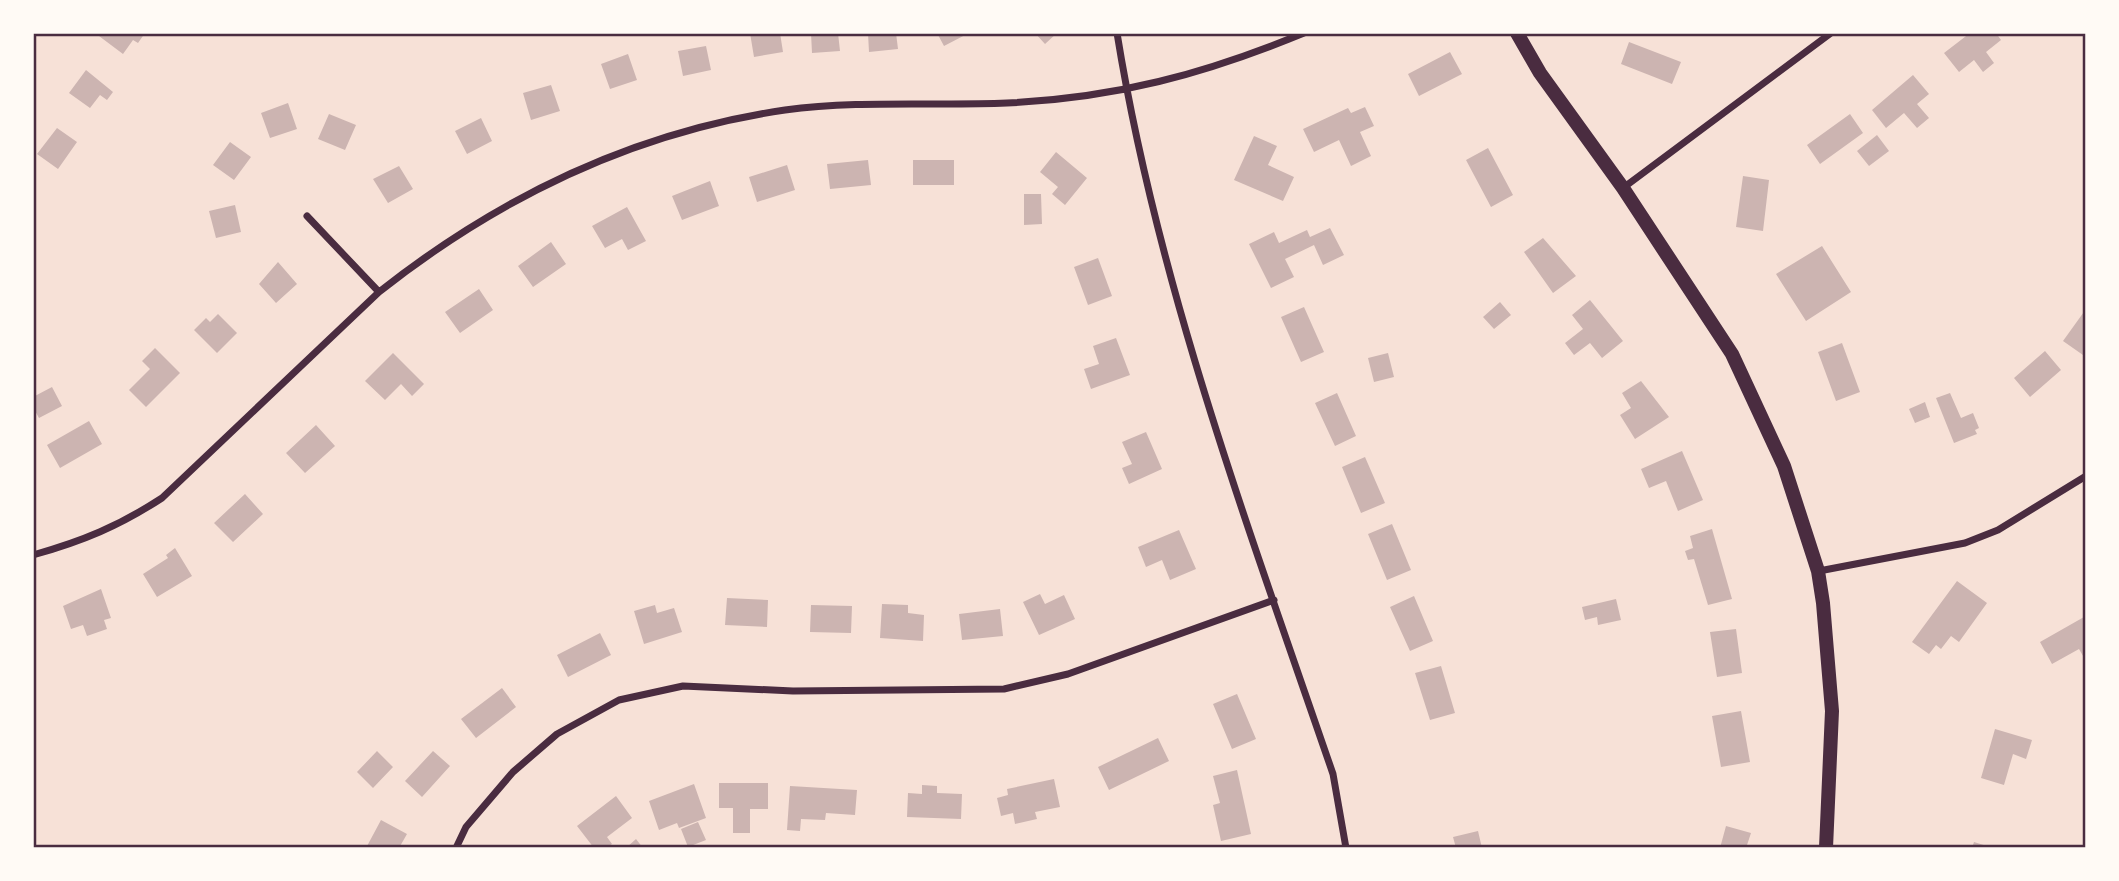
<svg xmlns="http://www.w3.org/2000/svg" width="2119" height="881" viewBox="0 0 2119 881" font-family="Overpass,sans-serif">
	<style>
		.building { fill: #ccb4b1 }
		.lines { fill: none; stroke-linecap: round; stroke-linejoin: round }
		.minor { stroke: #4a2c40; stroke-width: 7 }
		.secondary { stroke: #4a2c40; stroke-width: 14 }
		.neatline { fill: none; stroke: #4a2c40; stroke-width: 2.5 }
	</style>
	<rect width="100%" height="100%" fill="#f7e1d7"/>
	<!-- building -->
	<path class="building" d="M102,33H145L138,43L133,40L123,54L99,36Z
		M750,33H780L783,52L754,57Z
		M811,33H838L840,51L812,53Z
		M868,33H896L898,49L869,52Z
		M937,33H969L944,46Z
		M1035,33H1057L1045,44Z
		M1970,33H1996L2001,40L1986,52L1994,63L1983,72L1974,60L1959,72L1944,53Z
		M1629,42L1681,62L1672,84L1621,64Z
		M706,46L711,70L683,76L678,51Z
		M1450,52L1462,74L1419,96L1408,74Z
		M628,54L637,80L610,89L601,64Z
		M86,70L113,92L107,100L100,95L90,108L69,93Z
		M1913,75L1929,94L1917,104L1929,118L1917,128L1904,113L1886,128L1872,110Z
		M551,85L560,111L531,120L523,93Z
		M288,103L297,129L270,138L261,113Z
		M1365,107L1374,126L1360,132L1371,156L1351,166L1339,140L1314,152L1303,129L1348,108L1351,113Z
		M329,114L356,125L345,150L318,139Z
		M1850,114L1863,133L1820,164L1807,145Z
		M481,118L492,141L467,154L455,131Z
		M57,128L77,142L58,169L37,154Z
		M1877,135L1889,151L1869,166L1857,151Z
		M1254,136L1277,146L1268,165L1294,177L1283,201L1234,180Z
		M230,142L251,157L234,180L213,165Z
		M1488,148L1513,195L1491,207L1466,160Z
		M1056,152L1087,178L1065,205L1052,194L1058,187L1040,172Z
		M868,160L871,185L830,189L827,164Z
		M913,160H954V185H913Z
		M787,165L795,190L757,202L749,177Z
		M399,166L413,189L388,203L373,179Z
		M1743,176L1769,180L1763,231L1736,227Z
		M710,181L719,206L682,220L672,196Z
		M1024,194H1041L1042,224L1024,225Z
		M235,205L241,232L216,238L209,211Z
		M627,207L646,241L628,250L622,239L605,248L592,226Z
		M1330,228L1344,255L1323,265L1314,245L1285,259L1294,277L1271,288L1249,244L1274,232L1279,243L1307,230L1310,237Z
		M1543,238L1576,276L1553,293L1524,252Z
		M551,242L566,264L533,287L518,266Z
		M1822,246L1851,292L1806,321L1776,274Z
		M1098,258L1112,296L1088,305L1074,267Z
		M278,262L297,284L276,303L259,284Z
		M479,289L493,310L460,333L445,312Z
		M1590,300L1623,341L1602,358L1590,343L1574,355L1565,343L1583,329L1572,315Z
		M1500,302L1511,315L1494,329L1483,317Z
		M1304,307L1324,352L1301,362L1281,317Z
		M2086,309V351L2083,355L2063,341Z
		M218,314L237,333L217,353L194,330L206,318L210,322Z
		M1116,338L1130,375L1091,389L1084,369L1099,364L1093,346Z
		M1842,343L1860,392L1836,401L1818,352Z
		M155,348L180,373L146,407L129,390L150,369L142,361Z
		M2045,351L2061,370L2030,397L2014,378Z
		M393,353L424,384L412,396L401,384L385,400L365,381Z
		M1388,353L1394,377L1374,382L1368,358Z
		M1641,381L1669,417L1635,439L1620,415L1631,408L1622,393Z
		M52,387L62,406L39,418L33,407V397Z
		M1337,393L1356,436L1335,446L1315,403Z
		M1950,393L1961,418L1973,413L1979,428L1975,430L1977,434L1954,443L1936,398Z
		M1925,402L1930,417L1915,423L1909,409Z
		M89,421L102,444L60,468L47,445Z
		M316,425L335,446L305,473L286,453Z
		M1146,432L1162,469L1129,484L1122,468L1132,464L1122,442Z
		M1682,451L1703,500L1678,511L1666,481L1649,488L1641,469Z
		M1365,457L1385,503L1361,513L1342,467Z
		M245,494L263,514L233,542L214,523Z
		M1392,524L1411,570L1387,580L1368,534Z
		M1712,529L1732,599L1708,605L1694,559L1688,560L1685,551L1693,548L1690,536Z
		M1179,530L1196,569L1170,580L1162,560L1146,567L1138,547Z
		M175,548L192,576L157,597L143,574L168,558L166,555Z
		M1957,581L1987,603L1959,642L1951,636L1941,649L1936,645L1929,654L1912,642Z
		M101,589L111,618L104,620L107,629L87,636L83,625L71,629L63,606Z
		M1040,594L1045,604L1064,595L1075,619L1039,635L1023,602Z
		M1414,596L1433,641L1410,651L1390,607Z
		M727,598L768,600L767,627L725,625Z
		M1616,599L1621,620L1598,625L1597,617L1585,620L1582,607Z
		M882,604L908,605V613L924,615L923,641L880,638Z
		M655,605L657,613L674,608L682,632L644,644L634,611Z
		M811,605L852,606L851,633L810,632Z
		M1000,609L1003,636L962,640L959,614Z
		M2084,617L2086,661L2079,649L2052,664L2040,642Z
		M1736,629L1742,673L1717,677L1710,632Z
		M600,633L611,655L568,677L557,655Z
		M1441,666L1455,713L1430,720L1415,673Z
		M502,688L516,707L476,738L461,719Z
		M1237,694L1256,739L1232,749L1213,704Z
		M1741,711L1750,762L1721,767L1712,716Z
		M1995,729L2032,740L2026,759L2013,754L2004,785L1981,778Z
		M1158,738L1169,761L1109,790L1098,767Z
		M377,751L393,767L373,788L357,772Z
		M433,751L450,766L422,797L405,781Z
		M1237,770L1251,834L1221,841L1213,805L1220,803L1213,776Z
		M1054,779L1060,807L1035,812L1037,819L1015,824L1013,813L1001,816L997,798L1008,795L1007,789Z
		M719,783H768V809H750V833H733V808H719Z
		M694,784L706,818L679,828L677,823L659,830L649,801Z
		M922,785L937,786V793L962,794L961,819L907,817L908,793L922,794Z
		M790,786L857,790L855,815L826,813L825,820L801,819L800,831L787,830Z
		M616,796L632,818L607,837L612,844L606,848H594L577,826Z
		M381,820L407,834L399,848H366Z
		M698,822L706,840L688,847L681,829Z
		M1726,826L1751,833L1746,848H1720Z
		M1478,831L1482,848H1456L1453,837Z
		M636,839L643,848H626Z
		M1974,842L1990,847V848H1972Z"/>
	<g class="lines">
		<!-- minor -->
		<path class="minor" d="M1117,33C1158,287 1250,532 1333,774L1346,848
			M1623,188L1831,33
			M307,216L379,292
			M33,555C83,541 119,526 162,498L379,292C498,198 634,132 785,110C858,100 933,106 1007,103C1116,98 1204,74 1304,33
			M1819,571L1965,543L1998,530L2086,476
			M456,848L466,827L513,772L557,734L619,700L683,686L793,691L1004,689L1068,674L1274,600"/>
		<!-- secondary -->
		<path class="secondary" d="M1517,33L1540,73L1623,188L1732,354L1784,466L1818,571L1823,603L1832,711L1826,848"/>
	</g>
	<!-- border -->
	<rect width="2119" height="881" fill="none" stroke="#fffaf5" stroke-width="70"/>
	<rect x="35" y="35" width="2049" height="811" class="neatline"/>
</svg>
